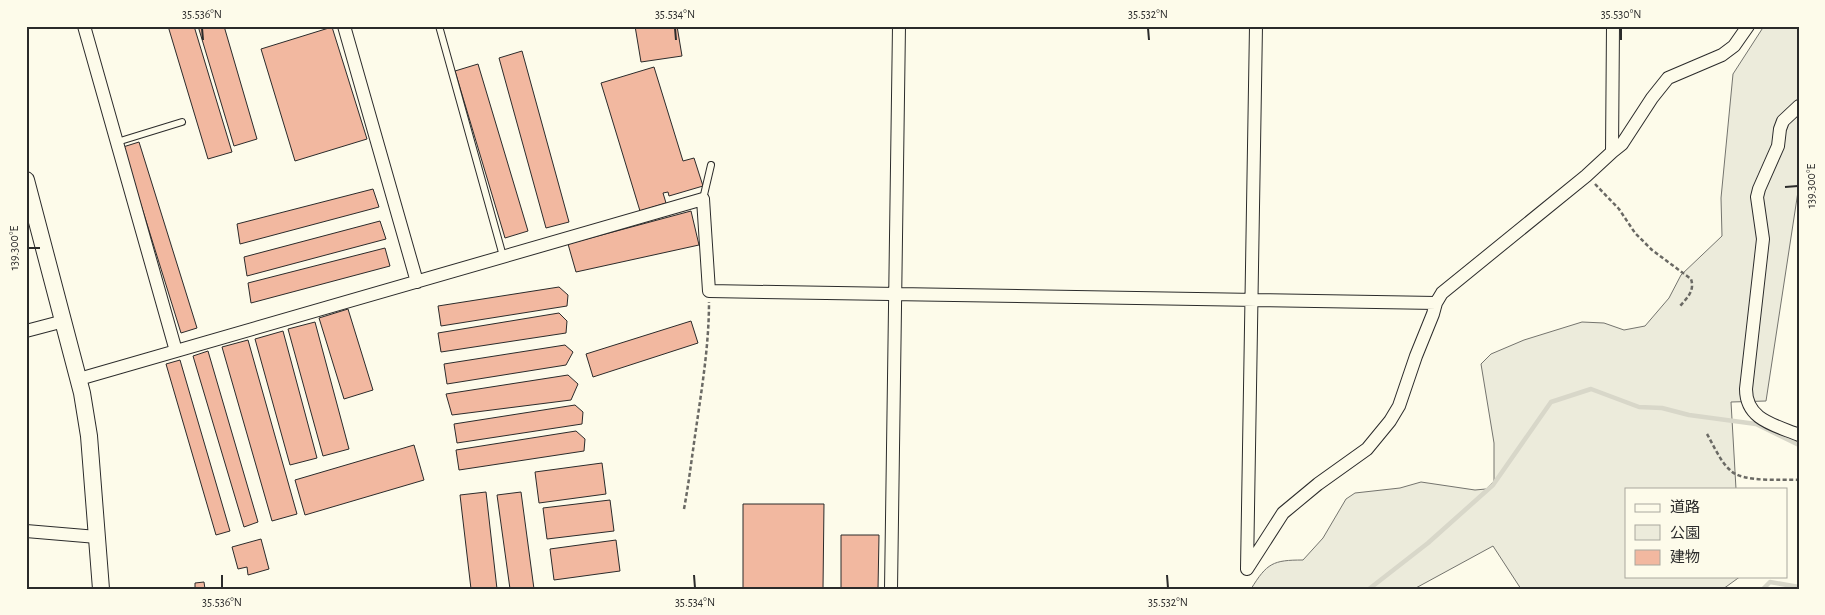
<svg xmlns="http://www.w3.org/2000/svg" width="1825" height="615" viewBox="0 0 1825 615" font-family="'Alegreya Sans','Noto Sans JP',sans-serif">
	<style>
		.green { fill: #ecebdb; stroke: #74746e }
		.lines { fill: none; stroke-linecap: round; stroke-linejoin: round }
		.stream { stroke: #d8d7c9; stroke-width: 4.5 }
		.building { fill: #f2b8a0; stroke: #2b2b2b }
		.service-casing { stroke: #2b2b2b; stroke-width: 8 }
		.minor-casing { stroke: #2b2b2b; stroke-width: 14 }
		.tertiary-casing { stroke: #2b2b2b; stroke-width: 18 }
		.path { stroke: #6a6964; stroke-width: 2.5; stroke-dasharray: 4 2.5; stroke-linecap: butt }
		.service { stroke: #fdfbea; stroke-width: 6 }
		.minor { stroke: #fdfbea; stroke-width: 12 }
		.tertiary { stroke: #fdfbea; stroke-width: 16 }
		.ticks { fill: none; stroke: #2b2b2b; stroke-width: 2 }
		.neatline { fill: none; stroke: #2b2b2b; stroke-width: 2 }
		.ticks-label { font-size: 12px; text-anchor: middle; fill: #2b2b2b }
	</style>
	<rect width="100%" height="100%" fill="#fdfbea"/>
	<!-- green -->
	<path class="green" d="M1764,26H1799V185L1766,401L1731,402L1736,489H1626V576H1741L1723,589H1521L1493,546L1414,589H1251C1267,563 1273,560 1303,560L1323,538L1346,499L1355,493L1400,488L1421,482L1475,490L1486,489L1494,481V443L1481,364L1491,354L1524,340L1582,322L1604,323L1624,330L1645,326L1669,298L1681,275L1722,236L1721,198L1733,74Z"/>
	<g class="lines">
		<!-- stream -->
		<path class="stream" d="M1369,589L1428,543L1493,485L1551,402L1591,389L1639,407L1662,408L1689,415L1756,424L1799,445
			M1763,589L1770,582L1799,587"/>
	</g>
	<!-- building -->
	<path class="building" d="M168,26H194L232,152L208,159Z
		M198,26H224L257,139L234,146Z
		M635,26H677L682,56L641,62Z
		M332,27L367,139L295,161L261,49Z
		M522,51L569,222L546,228L499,58Z
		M478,64L528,231L505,238L455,71Z
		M654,67L683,161L694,158L703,186L669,196L668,192L663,193L666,203L640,211L601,83Z
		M139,142L197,328L181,333L123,147Z
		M373,189L379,207L240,244L237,224Z
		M691,211L699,245L576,272L568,244Z
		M380,221L386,239L247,276L244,257Z
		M385,248L390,266L251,303L248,283Z
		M559,287L568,295L567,306L441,326L438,306Z
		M348,309L373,390L344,399L319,318Z
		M559,313L567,321L566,333L441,352L438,333Z
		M691,321L698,343L593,377L586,354Z
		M315,322L349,449L323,456L288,329Z
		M283,331L317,458L290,465L255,339Z
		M248,340L297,514L272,521L222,347Z
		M565,345L573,352L566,365L447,384L444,364Z
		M208,351L258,522L244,527L193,356Z
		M180,360L230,531L216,535L166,364Z
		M568,375L578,384L571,400L452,415L446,394Z
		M575,405L583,412L582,424L457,443L454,424Z
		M576,431L585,439L584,451L459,470L456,450Z
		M414,445L424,480L305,515L295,480Z
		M602,463L606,494L539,503L535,472Z
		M486,492L497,589H471L460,495Z
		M521,492L534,589H510L497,495Z
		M610,500L614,531L547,539L543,508Z
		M743,504H824L823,589H743Z
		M841,535H879L878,589H841Z
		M261,539L269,569L248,575L247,567L238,569L232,547Z
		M616,540L620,571L554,580L550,549Z
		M204,582L205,589H191L195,588V583Z"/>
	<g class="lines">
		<!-- service casing -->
		<g class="service-casing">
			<path id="service" d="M439,26L503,256
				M117,142L182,122
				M703,199L711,165"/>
		</g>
		<!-- minor casing -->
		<g class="minor-casing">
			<path id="minor" d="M84,26L176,351
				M344,26L417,282
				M1799,106L1783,121L1780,129L1778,146L1759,189L1757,197L1763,239L1746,389C1746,420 1775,425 1799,435
				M1612,152L1622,144L1652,98L1668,78L1722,55L1734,46L1748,26
				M26,331L64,321
				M79,379L703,199L709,291L1436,303L1442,293L1586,176L1612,152L1613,26
				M26,531L97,537
				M1247,569L1256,26
				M1247,569L1283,513L1318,484L1367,449L1390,421L1399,406L1416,356L1433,314L1436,303
				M891,589L899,26"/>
		</g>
		<!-- tertiary casing -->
		<g class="tertiary-casing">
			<path id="tertiary" d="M26,180L82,393L89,436L101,589"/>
		</g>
		<!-- path -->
		<path class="path" d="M1595,184L1619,209L1635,233L1652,250L1691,279C1695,291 1687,298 1680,306
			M1707,434C1714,446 1720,461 1730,470C1742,483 1782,479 1799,480
			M684,509C689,482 692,456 696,429C702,387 709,345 709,302"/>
		<!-- service -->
		<use href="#service" class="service"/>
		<!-- minor -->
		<use href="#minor" class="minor"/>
		<!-- tertiary -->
		<use href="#tertiary" class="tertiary"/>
	</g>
	<!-- ticks -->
	<path class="ticks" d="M202,28L203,40M675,28L676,40M1148,28L1149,40M1621,28V40M1785,187L1798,186M28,248H40M222,575V588M694,575L695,588M1167,575L1168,588"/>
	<!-- border -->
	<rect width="1825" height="615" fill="none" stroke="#fdfbea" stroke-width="55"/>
	<!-- legend -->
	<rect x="1625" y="488" width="162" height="90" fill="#fdfbea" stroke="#a9a89e"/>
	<rect x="1635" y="504" width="25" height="8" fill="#fdfbea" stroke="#a9a89e"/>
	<text x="1670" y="512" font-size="15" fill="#2b2b2b">道路</text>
	<rect x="1635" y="525" width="25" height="15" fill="#ecebdb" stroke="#a9a89e"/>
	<text x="1670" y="538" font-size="15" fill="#2b2b2b">公園</text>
	<rect x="1635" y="550" width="25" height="15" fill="#f2b8a0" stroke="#a9a89e"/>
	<text x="1670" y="562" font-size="15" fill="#2b2b2b">建物</text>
	<rect x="28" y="28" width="1770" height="560" class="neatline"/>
	<g class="ticks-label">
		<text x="202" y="18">35.536°N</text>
		<text x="675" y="18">35.534°N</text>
		<text x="1148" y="18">35.532°N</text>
		<text x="1621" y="18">35.530°N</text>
		<text transform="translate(1811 186) rotate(-90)" y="4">139.300°E</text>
		<text transform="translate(14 248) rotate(-90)" y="4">139.300°E</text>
		<text x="222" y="606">35.536°N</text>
		<text x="695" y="606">35.534°N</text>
		<text x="1168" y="606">35.532°N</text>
	</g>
</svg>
